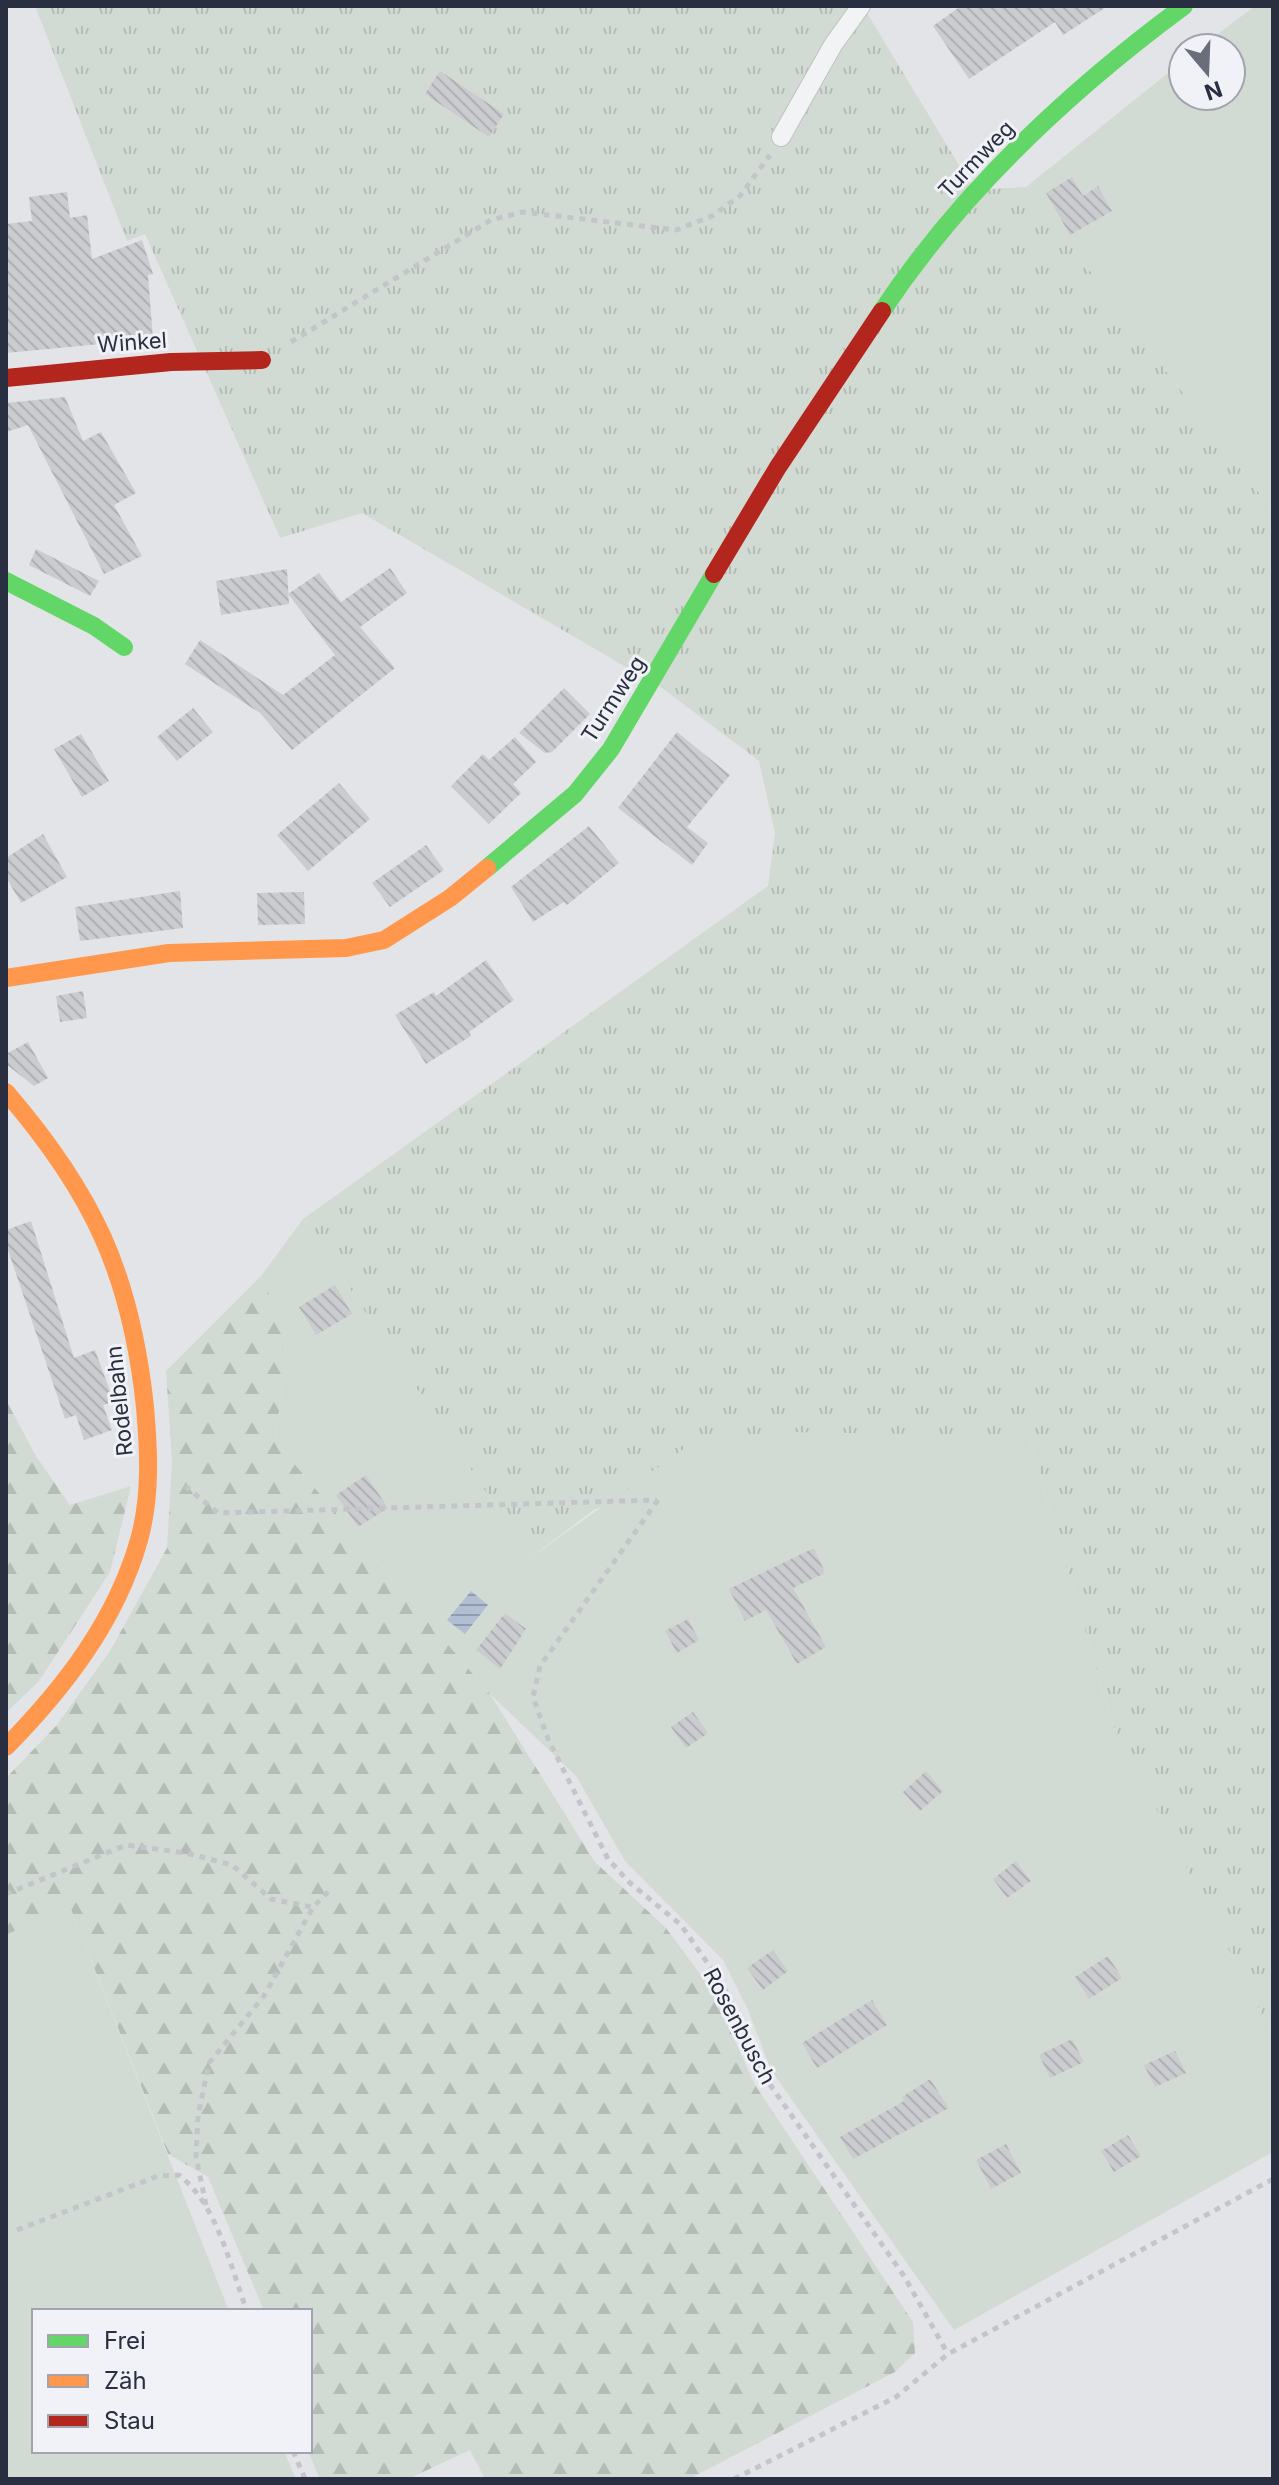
<svg xmlns="http://www.w3.org/2000/svg" width="1279" height="2485" viewBox="0 0 1279 2485" font-family="Inter,sans-serif">
	<style>
		.grass { fill: url(#grass-tufts) }
		.forest { fill: url(#forest-firs) }
		.green { fill: #d2dbd3 }
		.water { fill: url(#water-rules) }
		.building { fill: url(#building-back-hatch) }
		.lines { fill: none; stroke-linecap: round; stroke-linejoin: round }
		.lane-casing { stroke: #c1c2c6; stroke-width: 20 }
		.path { stroke: #c4c5ca; stroke-width: 5; stroke-dasharray: 6 6; stroke-linecap: butt }
		.lane { stroke: #f2f3f5; stroke-width: 18 }
		.fast { stroke: #63d668; stroke-width: 18 }
		.slow { stroke: #ff974d; stroke-width: 18 }
		.jam { stroke: #b3261e; stroke-width: 18 }
		.labels { text-anchor: middle; dominant-baseline: central; stroke-width: 6; stroke-linejoin: round; paint-order: stroke }
		.street-label { font-size: 22px; fill: #292f41; stroke: #f1f2f7 }
	</style>
	<defs>
		<pattern id="grass-tufts" width="24" height="20" patternUnits="userSpaceOnUse" patternTransform="scale(2)"><rect width="24" height="20" fill="#d2dbd3"/><path d="M3 7l-1-3M5 7V3M7 7l1-3M15 17l-1-3M17 17v-4M19 17l1-3" fill="none" stroke="#b4bcb6"/></pattern>
		<pattern id="forest-firs" width="22" height="20" patternUnits="userSpaceOnUse" patternTransform="scale(2)"><rect width="22" height="20" fill="#d2dbd3"/><path d="M5 1l3.5 6h-7zM16 11l3.5 6h-7z" fill="#b4bcb6"/></pattern>
		<pattern id="water-rules" width="6" height="5" patternUnits="userSpaceOnUse" patternTransform="scale(2)"><rect width="6" height="5" fill="#b1bed3"/><path d="M0 2.5h6" fill="none" stroke="#909bad"/></pattern>
		<pattern id="building-back-hatch" width="6" height="6" patternUnits="userSpaceOnUse" patternTransform="scale(2)"><rect width="6" height="6" fill="#cbccd0"/><path d="M-1 5l2 2M0 0l6 6M5-1l2 2" fill="none" stroke="#aeb0b4"/></pattern>
	</defs>
	<rect width="100%" height="100%" fill="#e3e4e8"/>
	<!-- grass -->
	<path class="grass" d="M35,6H873L867,13L974,190L1026,187L1273,511V2036L1112,1723L1028,1436L595,1509L530,1558L303,1219L768,886L775,833L759,761L662,688L362,513L280,538L145,234L127,241Z"/>
	<!-- forest -->
	<path class="forest" d="M261,1276L284,1326L286,1358L275,1441L490,1694L595,1862L666,1928L712,1990L755,2085L913,2322L915,2353L895,2372L689,2479H485L470,2450L408,2479H320L308,2451L310,2311H264L208,2177L168,2154L70,1907L6,1935V1778L56,1726L110,1651L167,1548L172,1461L166,1371Z
		M6,1400L36,1456L70,1505L131,1486L110,1572L39,1681L6,1713Z"/>
	<!-- green -->
	<path class="green" d="M1255,6H1273V511L1026,187L1183,61V96H1231V48H1199Z
		M303,1219L530,1558L699,1438L786,1432L1028,1436L1112,1723L1273,2036V2152L954,2330L771,2070L748,2010L723,1960L625,1861L576,1776L490,1694L275,1441L286,1358L284,1326L261,1276Z
		M70,1907L229,2311H34V2451H284L296,2479H6V1935Z"/>
	<!-- water -->
	<path class="water" d="M471,1591L488,1605L465,1634L447,1620Z"/>
	<!-- building -->
	<path class="building" d="M961,6H1108L1063,35L1055,22L969,79L933,26Z
		M440,71L504,114L489,137L425,94Z
		M1072,177L1083,196L1098,186L1112,211L1070,235L1046,193Z
		M67,192L70,218L87,215L92,259L142,240L153,274L148,275L153,339L6,353V224L32,221L29,197Z
		M65,397L83,441L101,432L136,493L114,505L142,556L104,574L28,425L6,432V403Z
		M36,549L99,581L90,596L29,565Z
		M390,568L407,593L360,627L395,668L292,750L260,713L185,664L200,640L283,695L335,655L288,594L319,573L341,602Z
		M287,569L289,604L221,615L216,581Z
		M564,688L590,714L552,752L545,753L519,733Z
		M193,708L213,732L177,761L157,737Z
		M677,732L730,775L687,827L708,843L692,865L618,808Z
		M81,734L109,781L82,797L54,749Z
		M515,737L536,762L513,784L521,793L489,824L451,786L483,754L489,760Z
		M339,783L370,819L308,871L277,835Z
		M589,826L619,863L567,905L564,902L533,922L511,887Z
		M43,834L67,877L21,903L6,877V858Z
		M426,845L444,870L390,907L372,883Z
		M180,891L183,928L80,941L75,907Z
		M304,892L305,924L258,925L257,893Z
		M486,960L514,1000L469,1032L471,1036L426,1064L395,1015L434,992L436,996Z
		M83,991L87,1018L60,1022L56,996Z
		M28,1042L48,1078L34,1086L6,1064V1054Z
		M31,1221L74,1358L95,1350L114,1402L103,1405L112,1430L84,1440L76,1415L65,1419L6,1244V1230Z
		M335,1285L352,1314L316,1335L299,1307Z
		M366,1475L388,1508L358,1527L336,1495Z
		M814,1548L825,1573L793,1588L826,1647L797,1664L766,1610L745,1621L729,1589Z
		M505,1613L526,1629L500,1669L476,1650Z
		M688,1619L699,1640L677,1653L665,1631Z
		M693,1712L708,1733L686,1748L671,1727Z
		M926,1771L943,1791L920,1811L903,1792Z
		M1016,1861L1031,1881L1007,1898L993,1879Z
		M773,1950L788,1971L763,1990L747,1968Z
		M1108,1956L1122,1978L1089,1999L1075,1977Z
		M872,2000L887,2025L817,2068L802,2043Z
		M1072,2039L1084,2062L1050,2078L1039,2055Z
		M1175,2051L1186,2073L1155,2087L1144,2065Z
		M930,2079L949,2108L853,2159L840,2137L904,2101L902,2097Z
		M1128,2135L1141,2156L1114,2172L1101,2151Z
		M1006,2144L1021,2173L991,2189L976,2160Z"/>
	<g class="lines">
		<!-- lane casing -->
		<g class="lane-casing">
			<path id="lane" d="M781,137L833,45L861,6"/>
		</g>
		<!-- path -->
		<path class="path" d="M291,342L491,220L523,212L676,230L712,216L740,196L770,155
			M185,1486L218,1513L657,1500
			M658,1500L540,1666L533,1697L548,1739L608,1859L629,1882L681,1925L724,1987L764,2076L904,2276L948,2354
			M6,1894L126,1845L186,1853L232,1865L271,1899L312,1907
			M206,2205L196,2157L198,2116L209,2063L264,1996L313,1907L332,1888
			M17,2230L158,2176L179,2175C218,2206 230,2266 247,2311
			M293,2451L305,2479
			M734,2479L896,2397L948,2354L1273,2179"/>
		<!-- lane -->
		<use href="#lane" class="lane"/>
		<!-- fast -->
		<path class="fast" d="M882,311C961,192 1069,91 1184,6
			M6,581L94,626L124,647
			M487,868L575,794L611,749L714,574"/>
		<!-- slow -->
		<path class="slow" d="M6,978L169,953L346,948L384,940L450,898L487,868
			M6,1092C93,1193 131,1274 145,1407C149,1452 151,1497 139,1540C116,1621 64,1688 6,1747"/>
		<!-- jam -->
		<path class="jam" d="M6,378L171,362L262,360
			M714,574L778,467L882,311"/>
	</g>
	<g class="labels">
		<!-- street labels -->
		<g class="street-label">
			<text transform="translate(976 159) rotate(-46)">Turmweg</text>
			<text transform="translate(132 342) rotate(-4)">Winkel</text>
			<text transform="translate(613 699) rotate(-57)">Turmweg</text>
			<text transform="translate(119 1401) rotate(-96)">Rodelbahn</text>
			<text transform="translate(740 2026) rotate(62)">Rosenbusch</text>
		</g>
	</g>
	<!-- border -->
	<rect width="1279" height="2485" fill="none" stroke="#292f41" stroke-width="16"/>
	<!-- legend -->
	<rect x="32" y="2309" width="280" height="144" fill="#f1f2f7" stroke="#a1a4ae" stroke-width="2"/>
	<rect x="48" y="2335" width="40" height="12" fill="#63d668" stroke="#a1a4ae" stroke-width="2"/>
	<text x="104" y="2349" font-size="24" fill="#292f41">Frei</text>
	<rect x="48" y="2375" width="40" height="12" fill="#ff974d" stroke="#a1a4ae" stroke-width="2"/>
	<text x="104" y="2389" font-size="24" fill="#292f41">Zäh</text>
	<rect x="48" y="2415" width="40" height="12" fill="#b3261e" stroke="#a1a4ae" stroke-width="2"/>
	<text x="104" y="2429" font-size="24" fill="#292f41">Stau</text>
	<!-- north arrow -->
	<g transform="translate(1207 72) rotate(161)"><circle r="38" fill="#f1f2f7" stroke="#a1a4ae" stroke-width="2"/>
	<path d="M0-6L14 30L0 20L-14 30Z" fill="#6a6e7b"/>
	<text y="-12" font-size="22" font-weight="bold" text-anchor="middle" fill="#292f41">N</text>
	</g>
</svg>
